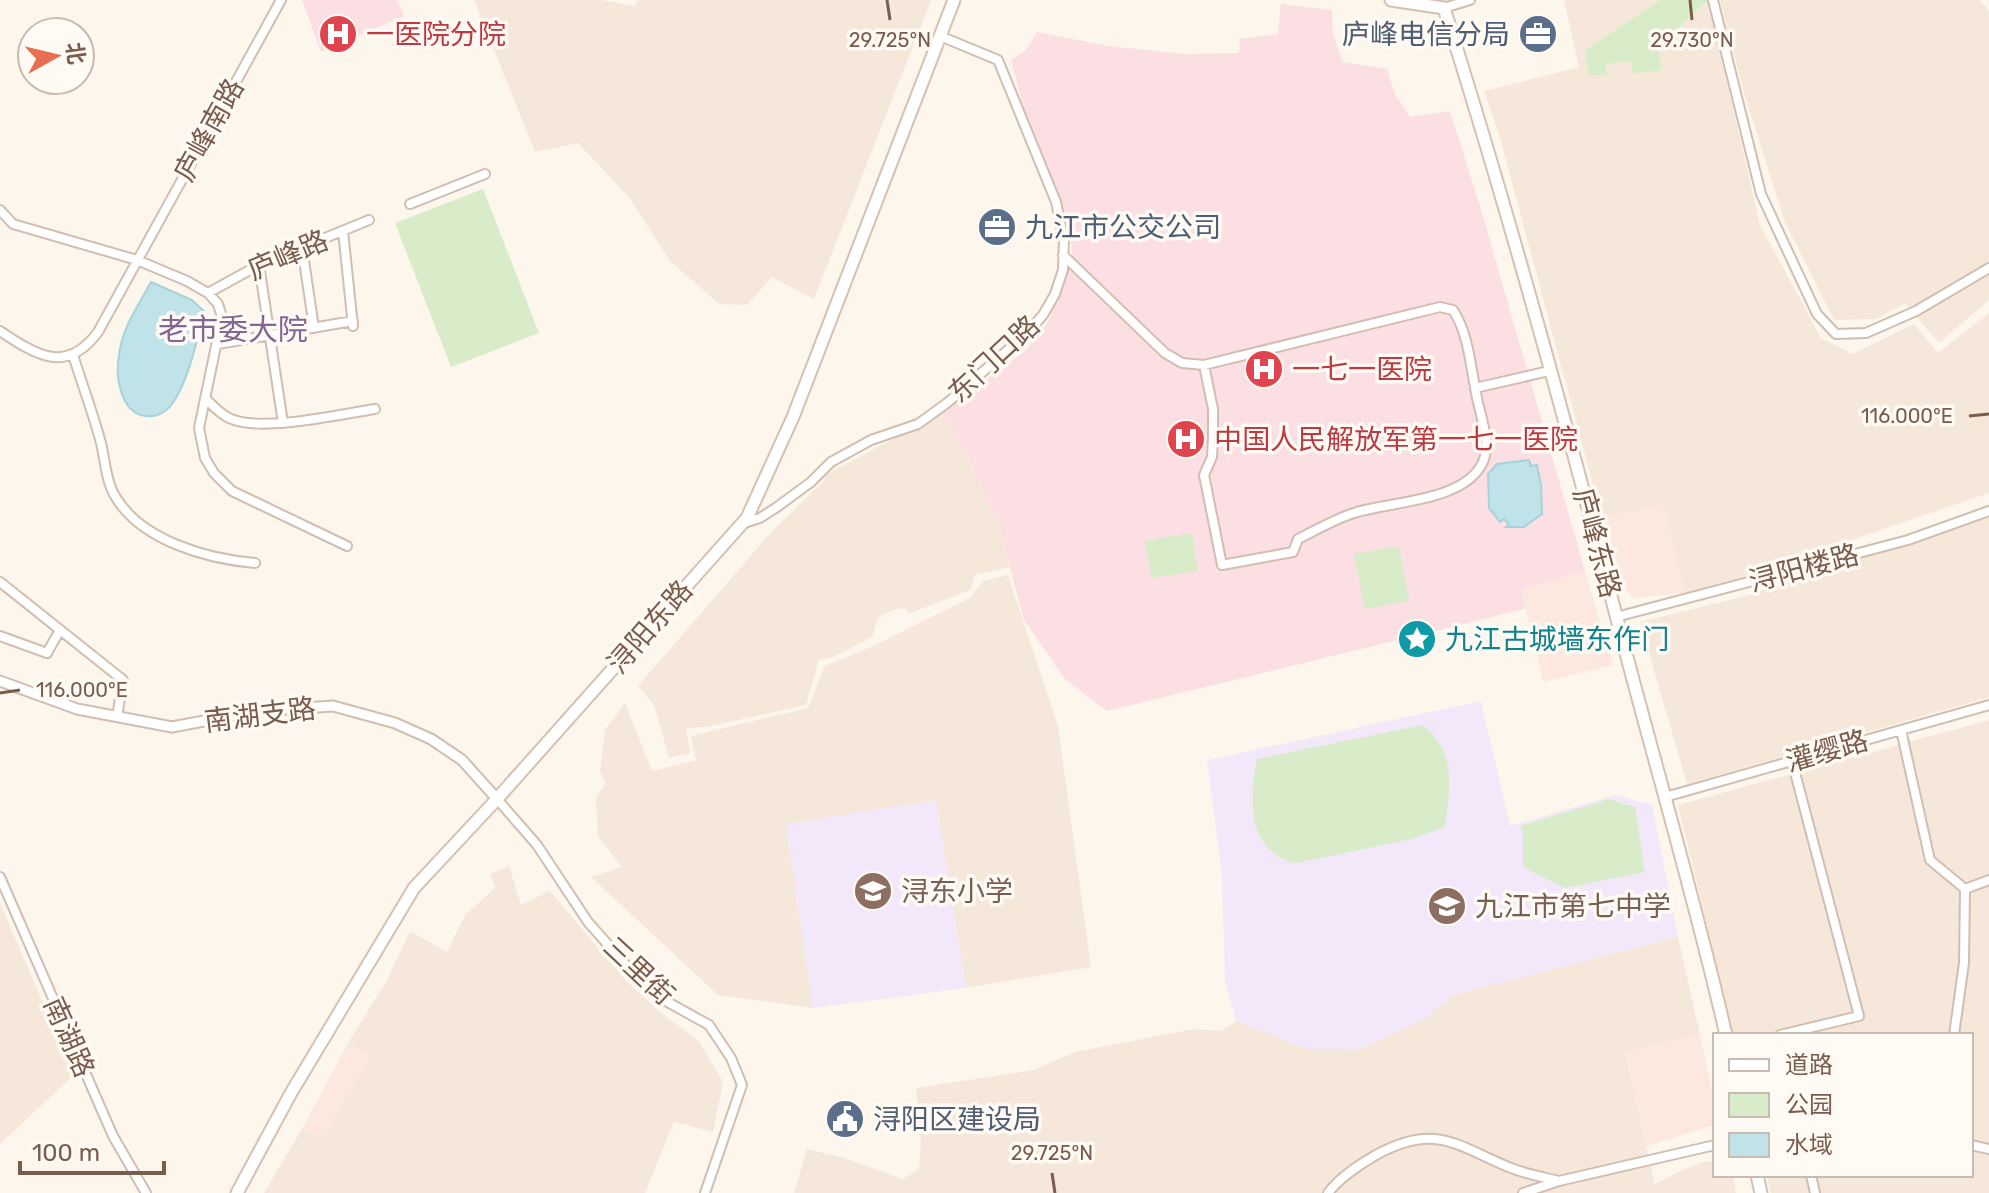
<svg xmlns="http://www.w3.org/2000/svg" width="1989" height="1193" viewBox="0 0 1989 1193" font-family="Rubik,'Noto Sans SC',sans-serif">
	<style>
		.residential { fill: #f5e8da }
		.commercial { fill: #fde8e0 }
		.education { fill: #f3e8fa }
		.medical { fill: #fbdfe3 }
		.green { fill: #d8ecc9 }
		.water { fill: #bfe3e8; stroke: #a5d3da; stroke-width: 2 }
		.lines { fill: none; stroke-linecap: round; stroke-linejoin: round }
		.minor-casing { stroke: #d1beb0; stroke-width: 12 }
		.tertiary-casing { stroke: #d1beb0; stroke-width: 13 }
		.secondary-casing { stroke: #d6c0b0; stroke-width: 15 }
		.minor { stroke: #fff; stroke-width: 8 }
		.tertiary { stroke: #fff; stroke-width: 9 }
		.secondary { stroke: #fff; stroke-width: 11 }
		.ticks { fill: none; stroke: #7a5c4d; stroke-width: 3 }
		.labels { text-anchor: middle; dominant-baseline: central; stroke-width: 7; stroke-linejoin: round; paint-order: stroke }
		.health-label { font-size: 28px; fill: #be3a42; stroke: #fffaf3; text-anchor: start }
		.service-label { font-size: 28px; fill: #4e5e75; stroke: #fffaf3; text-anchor: start }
		.street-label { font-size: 28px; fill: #7a5c4d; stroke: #fffaf3 }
		.culture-label { font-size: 28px; fill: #0d838f; stroke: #fffaf3; text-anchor: start }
		.education-label { font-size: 28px; fill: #785e54; stroke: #fffaf3; text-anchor: start }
		.neighbourhood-label { font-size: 30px; fill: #846695; stroke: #fffaf3 }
		.ticks-label { font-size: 20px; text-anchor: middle; fill: #7a5c4d; stroke: #fffaf3; stroke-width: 7; stroke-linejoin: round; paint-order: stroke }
	</style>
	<rect width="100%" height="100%" fill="#fdf6ec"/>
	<!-- residential -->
	<path class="residential" d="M474,0H601L635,6L637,0H931L814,299L772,277L747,305L719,304L670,261L629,197L578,143L535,152Z
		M1564,0H1660L1585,50L1589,76L1607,75L1606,63L1630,61L1634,74L1708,0L1760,225L1821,338L1853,354L1914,324L1938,353L1989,313V493L1705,590L1685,593L1664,505L1602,518L1500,138L1484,91L1579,67Z
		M1720,0H1979L1989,11V300L1939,343L1905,303L1876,319L1834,320L1784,220L1743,89Z
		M942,413L966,452L998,522L1010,567L975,575L970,590L908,614L906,608L893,610L878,617L872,637L833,657L819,660L806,705L706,727L686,728L690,753L669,758L654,705L638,686L774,529L824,481L827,474Z
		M1989,517V697L1687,784L1640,622L1742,597Z
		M1008,575L1058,726L1091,967L966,988L936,801L786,824L813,1008L718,995L591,877L622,867L598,836L596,798L605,783L600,771L605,730L625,703L652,771L696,760L691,736L808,708L825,666L873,646L970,598L983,581Z
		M1989,720V1193H1771L1767,1175H1971V1035H1733L1678,805Z
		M509,866L521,905L550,891L627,982L665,1016L699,1041L723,1082L713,1132L674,1122L645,1193H264L302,1129L323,1137L369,1057L348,1043L386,982L410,931L447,952L465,915L495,888L490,874Z
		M0,903L74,1075L0,1144Z
		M1678,937L1700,1034L1625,1052L1655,1184L1680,1171L1703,1162L1715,1161V1175H1733L1736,1193H794L807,1149L844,1158L903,1179L919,1169L921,1143L916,1088L1034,1070L1075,1052L1194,1029L1221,1031L1236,1021L1358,1050L1428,1017L1453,995Z"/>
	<!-- commercial -->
	<path class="commercial" d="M1664,504L1685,593L1633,598L1626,590L1602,518Z
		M1585,571L1613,665L1543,682L1521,589Z
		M1700,1034L1715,1106V1125L1647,1146L1625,1052Z
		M348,1043L369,1056L323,1137L302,1129Z"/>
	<!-- education -->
	<path class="education" d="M1481,701L1510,826L1615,795L1652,805L1678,937L1453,995L1428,1017L1358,1050L1306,1049L1236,1021L1225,981L1222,875L1207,760Z
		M936,800L966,988L813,1008L786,824Z"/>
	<!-- medical -->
	<path class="medical" d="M302,0H397L404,16L321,52Z
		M1281,4L1332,10L1333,34L1343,62L1387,69L1395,94L1410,117L1450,111L1480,206L1585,571L1522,589L1525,609L1107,711L1065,679L1024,620L998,522L966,452L942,413L1026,350L1048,322L1072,255L1071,231L1029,129L1011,60L1026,50L1037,32L1108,46L1186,54L1239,53L1240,39L1278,34Z"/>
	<!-- green -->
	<path class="green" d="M1660,0H1708L1659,47L1661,70L1633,74L1630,61L1606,64L1607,75L1589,76L1585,50Z
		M483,189L539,333L451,367L395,223Z
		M1192,533L1198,571L1151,578L1145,541Z
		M1399,546L1409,601L1365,609L1354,554Z
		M1423,725C1457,754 1450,788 1445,827L1412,839L1296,863C1246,851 1249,800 1257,759Z
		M1609,799L1635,807L1645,872L1565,888L1523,867V833L1520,826Z"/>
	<!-- water -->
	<path class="water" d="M151,282L192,300L204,311C198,338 188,382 172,404C168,410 159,416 152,416C121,419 115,378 119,355C122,328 138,306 151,282Z
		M1529,460L1531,466L1537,465L1541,485L1542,514L1524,527H1506L1509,524L1504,519L1500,522L1489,508L1488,474L1497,464Z"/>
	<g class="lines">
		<!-- minor casing -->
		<g class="minor-casing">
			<path id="minor" d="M1713,0L1761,194L1817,314L1836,334L1866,333L1916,311L1989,268
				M1444,8L1470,0
				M410,204L485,174
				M0,210L13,224L137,260L187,281L208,293L218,304L222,317L199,428L205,458L214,473L232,491L347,546
				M343,231L353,326
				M302,247L314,328
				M1063,255L1165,353L1182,363L1204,365L1440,307L1453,310C1469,334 1471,370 1477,398C1481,418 1492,445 1482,464C1462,502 1391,501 1354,513C1335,519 1316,530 1298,539L1293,552L1222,565L1204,475L1212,457L1213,437V409L1204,365
				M259,265L283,423
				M208,293L259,265L369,220
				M0,331C36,355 66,375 98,332L281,0
				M218,344L353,321
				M73,355C82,384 93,413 101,443C105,460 106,481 115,496C141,541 208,559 255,563
				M1475,388L1549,371
				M205,398C212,405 220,414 229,418C259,433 341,414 375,409
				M744,523L760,518L777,507L811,482L831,462L871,440L918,424L947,403L1026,334L1043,315L1055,294L1063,270L1064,241L1056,202L998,60L940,36
				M0,582L123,680L117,717
				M1616,617L1908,540L1989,511
				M0,636L47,653L60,630
				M1901,730L1930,860L1965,889
				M1665,797L1989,705
				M497,799L537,845L588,922L625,964L664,1000L709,1025L731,1058L742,1085L705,1193
				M0,877L113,1136L146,1193
				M1965,889L1989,880
				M1780,1035L1859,1016L1792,761
				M1954,1035L1964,963L1965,889
				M1971,1145L1989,1149
				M1811,1175L1815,1193
				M1328,1193C1340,1177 1359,1165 1376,1155C1436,1122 1457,1146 1511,1168C1526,1174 1543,1177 1559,1181
				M1523,1193L1559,1181L1715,1145"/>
		</g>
		<!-- tertiary casing -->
		<g class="tertiary-casing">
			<path id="tertiary" d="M0,681L77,709L172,727L257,711L333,706L395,723L431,739L462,760L497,799"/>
		</g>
		<!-- secondary casing -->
		<g class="secondary-casing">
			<path id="secondary" d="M1391,0L1444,8C1508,210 1564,414 1617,619C1653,758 1694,895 1726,1035
				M1757,1175L1761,1193
				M237,1193L291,1093L414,888L497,799L747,518L793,417L954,0"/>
		</g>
		<!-- minor -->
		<use href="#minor" class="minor"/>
		<!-- tertiary -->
		<use href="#tertiary" class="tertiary"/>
		<!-- secondary -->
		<use href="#secondary" class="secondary"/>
	</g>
	<!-- ticks -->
	<path class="ticks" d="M887,0L890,20M1690,0L1692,20M1969,416L1989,414M0,693L20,690M1052,1173L1055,1193"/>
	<!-- icons -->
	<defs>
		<g id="hospital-disc" transform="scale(2)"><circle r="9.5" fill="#e0444e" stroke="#fffaf3"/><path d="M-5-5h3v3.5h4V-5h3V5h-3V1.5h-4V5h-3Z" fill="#fff"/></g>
		<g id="office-disc" transform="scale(2)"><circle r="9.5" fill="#5c6f8a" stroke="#fffaf3"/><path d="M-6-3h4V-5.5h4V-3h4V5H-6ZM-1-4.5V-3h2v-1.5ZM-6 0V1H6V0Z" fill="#fff"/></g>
		<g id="sight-disc" transform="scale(2)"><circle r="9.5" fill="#0f9aa8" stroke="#fffaf3"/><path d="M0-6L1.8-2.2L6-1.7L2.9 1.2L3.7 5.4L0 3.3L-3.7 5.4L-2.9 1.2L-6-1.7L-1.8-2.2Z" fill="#fff"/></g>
		<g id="school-disc" transform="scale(2)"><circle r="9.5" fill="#8d6e63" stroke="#fffaf3"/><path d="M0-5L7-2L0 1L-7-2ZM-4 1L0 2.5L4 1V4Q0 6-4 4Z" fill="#fff"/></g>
		<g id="civic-disc" transform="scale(2)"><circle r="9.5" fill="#5c6f8a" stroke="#fffaf3"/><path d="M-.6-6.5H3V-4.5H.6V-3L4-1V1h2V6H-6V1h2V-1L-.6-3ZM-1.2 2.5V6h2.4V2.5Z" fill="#fff"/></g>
	</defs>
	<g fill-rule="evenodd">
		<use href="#hospital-disc" x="338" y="34"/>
		<use href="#office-disc" x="1538" y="34"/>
		<use href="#office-disc" x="997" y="227"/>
		<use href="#hospital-disc" x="1264" y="369"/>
		<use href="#hospital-disc" x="1186" y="439"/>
		<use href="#sight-disc" x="1417" y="639"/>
		<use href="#school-disc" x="873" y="891"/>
		<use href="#school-disc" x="1447" y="906"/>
		<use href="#civic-disc" x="845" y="1119"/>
	</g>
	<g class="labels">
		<!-- health labels -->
		<g class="health-label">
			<text x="366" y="34">一医院分院</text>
			<text x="1292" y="369">一七一医院</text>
			<text x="1214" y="439">中国人民解放军第一七一医院</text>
		</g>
		<!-- service labels -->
		<g class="service-label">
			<text x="1510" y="34" text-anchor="end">庐峰电信分局</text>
			<text x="1025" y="227">九江市公交公司</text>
			<text x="873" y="1119">浔阳区建设局</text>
		</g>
		<!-- street labels -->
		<g class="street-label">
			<text transform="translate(209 130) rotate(-61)">庐峰南路</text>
			<text transform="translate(288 255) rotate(-23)">庐峰路</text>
			<text transform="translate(994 359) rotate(-43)">东门口路</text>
			<text transform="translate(1597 543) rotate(75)">庐峰东路</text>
			<text transform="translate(1804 568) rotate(-15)">浔阳楼路</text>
			<text transform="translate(650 627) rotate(-49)">浔阳东路</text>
			<text transform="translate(260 715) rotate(-7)">南湖支路</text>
			<text transform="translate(1827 751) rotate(-16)">灌缨路</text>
			<text transform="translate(639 971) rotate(43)">三里街</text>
			<text transform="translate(69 1037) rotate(66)">南湖路</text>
		</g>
		<!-- culture labels -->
		<g class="culture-label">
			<text x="1445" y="639">九江古城墙东作门</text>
		</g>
		<!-- education labels -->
		<g class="education-label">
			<text x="901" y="891">浔东小学</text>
			<text x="1475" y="906">九江市第七中学</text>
		</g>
		<!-- neighbourhood labels -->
		<g class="neighbourhood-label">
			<text x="233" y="330">老市委大院</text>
		</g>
	</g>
	<g class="ticks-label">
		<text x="890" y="47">29.725°N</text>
		<text x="1692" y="47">29.730°N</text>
		<text x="1907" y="423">116.000°E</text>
		<text x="82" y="697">116.000°E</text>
		<text x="1052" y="1160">29.725°N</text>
	</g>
	<!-- legend -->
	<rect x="1713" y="1033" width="260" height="144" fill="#fffaf3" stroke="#cabbb1" stroke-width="2"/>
	<rect x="1729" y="1059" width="40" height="12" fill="#ffffff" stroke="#cabbb1" stroke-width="2"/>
	<text x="1785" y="1073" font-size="24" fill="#7a5c4d">道路</text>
	<rect x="1729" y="1093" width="40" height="24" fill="#d8ecc9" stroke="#cabbb1" stroke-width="2"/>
	<text x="1785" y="1113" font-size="24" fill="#7a5c4d">公园</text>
	<rect x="1729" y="1133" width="40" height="24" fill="#bfe3e8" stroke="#cabbb1" stroke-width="2"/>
	<text x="1785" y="1153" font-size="24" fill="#7a5c4d">水域</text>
	<!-- north arrow -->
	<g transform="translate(56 56) rotate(82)"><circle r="38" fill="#fffaf3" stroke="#cabbb1" stroke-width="2"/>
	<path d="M0-6L14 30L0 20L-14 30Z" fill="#e76f51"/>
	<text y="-12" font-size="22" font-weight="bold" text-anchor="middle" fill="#7a5c4d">北</text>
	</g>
	<!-- scale -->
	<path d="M20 1161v12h144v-12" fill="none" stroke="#7a5c4d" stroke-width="4"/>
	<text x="32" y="1161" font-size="24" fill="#7a5c4d" stroke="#fffaf3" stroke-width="6" paint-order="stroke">100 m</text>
</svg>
